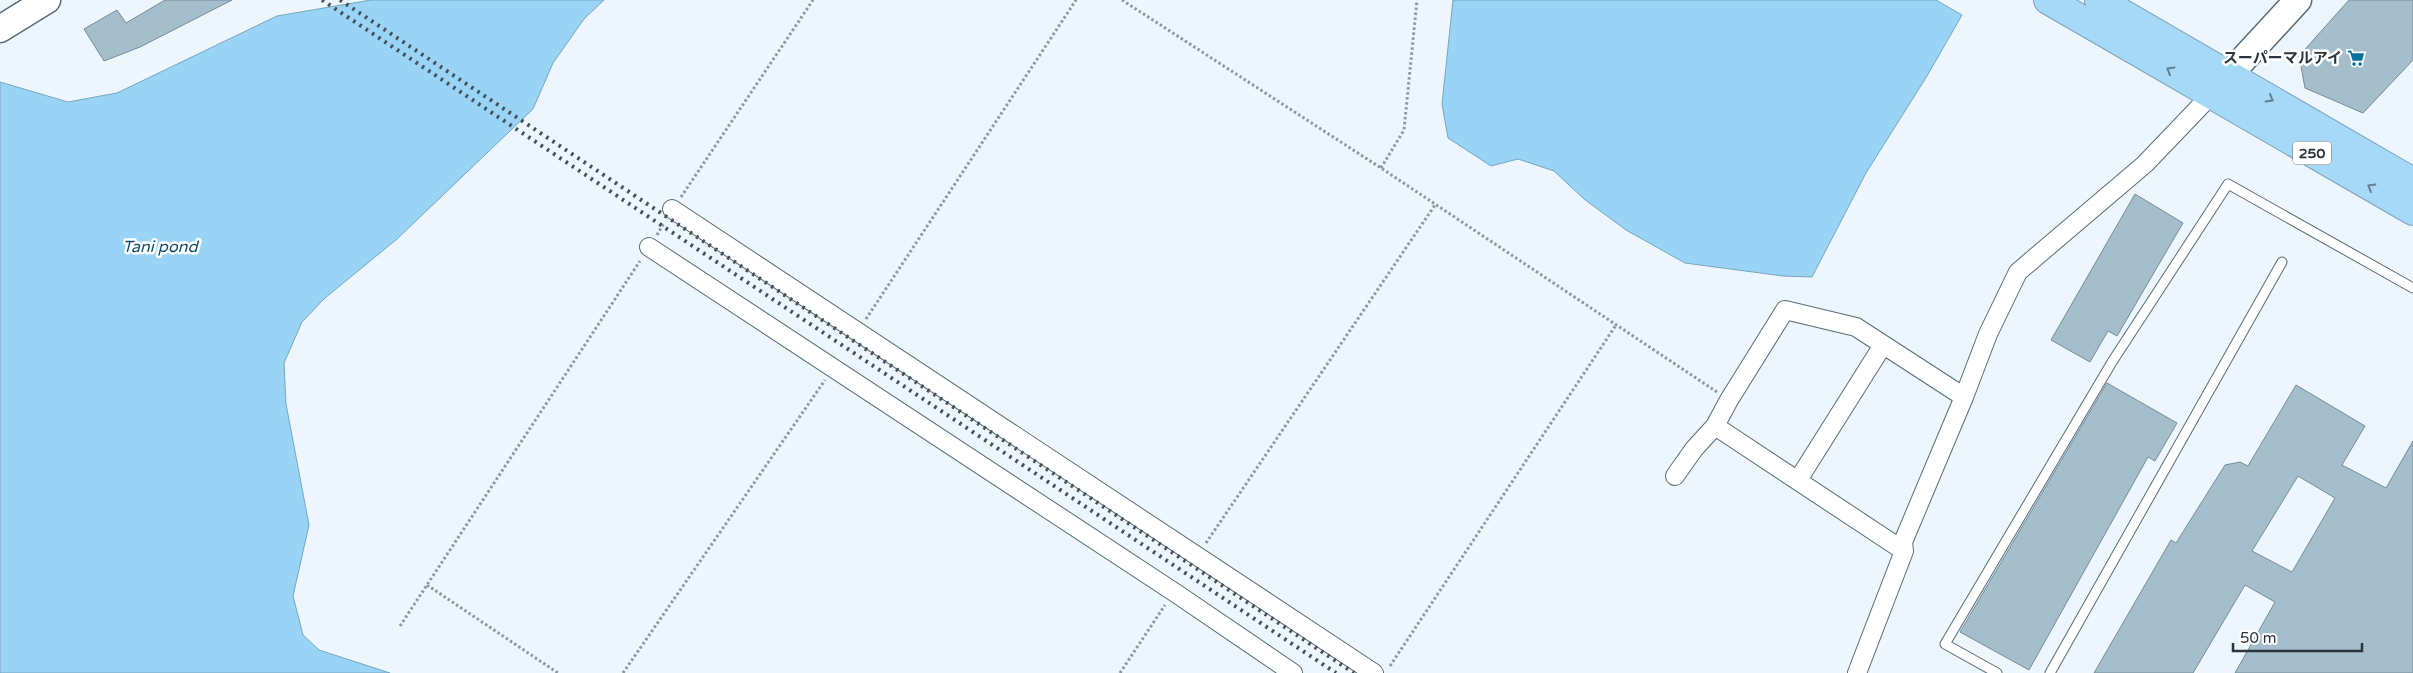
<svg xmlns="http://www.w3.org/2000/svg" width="2413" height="673" viewBox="0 0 2413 673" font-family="'Varela Round','Noto Sans JP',sans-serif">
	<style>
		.water { fill: #99d4f7; stroke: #78a4be }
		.building { fill: #a5becc; stroke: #758c9a; fill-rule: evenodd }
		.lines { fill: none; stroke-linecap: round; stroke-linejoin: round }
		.lane-casing { stroke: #566c79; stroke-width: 11 }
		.street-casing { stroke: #566c79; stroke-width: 20 }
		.secondary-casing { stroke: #566c79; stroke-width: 29 }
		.highway-casing { stroke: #7b9fb5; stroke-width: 30 }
		.path { stroke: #8e989e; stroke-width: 3; stroke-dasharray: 2.5 2.5; stroke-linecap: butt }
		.lane { stroke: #fff; stroke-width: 9 }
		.street { stroke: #fff; stroke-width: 18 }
		.secondary { stroke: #fff; stroke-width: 26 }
		.highway { stroke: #a6d9f7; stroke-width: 28 }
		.rail { stroke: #465056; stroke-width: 4; stroke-dasharray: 2.5 5; stroke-linecap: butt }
		.oneway { stroke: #627e8f }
		.labels { text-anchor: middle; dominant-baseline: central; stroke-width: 5; stroke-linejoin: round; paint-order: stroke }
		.shield { fill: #fff; stroke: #6a7175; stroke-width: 1 }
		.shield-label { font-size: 14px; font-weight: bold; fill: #2a343a }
		.poi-label { font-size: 15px; font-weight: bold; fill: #2a343a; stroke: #fff; text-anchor: end }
		.water-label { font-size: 16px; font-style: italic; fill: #0e4c69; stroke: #fff }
	</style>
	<rect width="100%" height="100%" fill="#ecf6fc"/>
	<!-- water -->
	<path class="water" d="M371,0H604L584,19L553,63L533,109L397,239L325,298L302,322L284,363L286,404L309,525L293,596L303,635L319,650L390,673H0V82L68,102L117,93L277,16Z
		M1453,0H1936L1962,15L1927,76L1866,173L1812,277L1783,276L1685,263L1626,230L1584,199L1554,171L1518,159L1491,166L1448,138L1442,104Z"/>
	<!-- building -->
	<path class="building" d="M165,0H232L140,47L104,61L84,29L117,10L126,23Z
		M2349,0H2413V60L2363,113L2305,88L2299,56Z
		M2135,194L2183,223L2117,336L2108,331L2090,362L2051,340Z
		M2107,383L2177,423L2155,461L2148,457L2029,670L1960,632Z
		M2296,385L2365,426L2342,465L2386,488L2413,441V673H2235L2275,602L2245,585L2193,673H2094L2171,540L2176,543L2225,465L2240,462L2248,466ZM2298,476L2335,498L2292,572L2252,551Z"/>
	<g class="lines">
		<!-- lane casing -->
		<g class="lane-casing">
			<path id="lane" d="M1997,673L1945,644L2112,362L2228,184L2413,288
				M2050,673L2282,262"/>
		</g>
		<!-- street casing -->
		<g class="street-casing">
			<path id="street" d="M672,209L1374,673
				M649,247L1174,592L1293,673
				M1675,476L1694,449L1715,426
				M1798,480L1883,345
				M1904,551L1715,426L1729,400L1785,310L1856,327L1964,397
				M1857,673L1904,551L1903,542L1964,397L1988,334L2018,272L2145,164L2212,94"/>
		</g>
		<!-- secondary casing -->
		<g class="secondary-casing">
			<path id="secondary" d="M0,29L47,0
				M2214,91L2298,0"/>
		</g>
		<!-- highway casing -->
		<g class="highway-casing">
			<path id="highway" d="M2048,0L2413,211
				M2099,0L2413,182"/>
		</g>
		<!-- path -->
		<path class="path" d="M1122,0L1381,168L1717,392
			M1381,168L1404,130L1417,0
			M681,197L813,0
			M657,235L664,223
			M866,319L1076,0
			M1206,543L1435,205
			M427,585L558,673
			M400,626L640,261
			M1390,666L1616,325
			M623,673L825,380
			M1120,673L1165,605"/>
		<!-- lane -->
		<use href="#lane" class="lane"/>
		<!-- street -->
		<use href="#street" class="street"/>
		<!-- secondary -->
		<use href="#secondary" class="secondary"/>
		<!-- highway -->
		<use href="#highway" class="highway"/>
		<!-- rail -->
		<path class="rail" d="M322,0L1336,673
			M340,0L1354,673"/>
	</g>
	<!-- one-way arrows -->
	<defs><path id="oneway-chevron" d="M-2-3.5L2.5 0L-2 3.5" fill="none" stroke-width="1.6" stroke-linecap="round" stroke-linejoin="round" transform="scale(1.25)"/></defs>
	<g class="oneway">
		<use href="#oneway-chevron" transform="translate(2170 70) rotate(-150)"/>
		<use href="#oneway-chevron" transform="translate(2270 99) rotate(30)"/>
		<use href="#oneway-chevron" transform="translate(2371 187) rotate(-150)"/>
	</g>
	<!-- icons -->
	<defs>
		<g id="supermarket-bare" transform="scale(1.35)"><path d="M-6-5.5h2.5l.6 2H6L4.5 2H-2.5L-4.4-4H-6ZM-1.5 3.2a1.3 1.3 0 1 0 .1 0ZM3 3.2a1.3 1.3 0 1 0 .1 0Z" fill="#05729e" stroke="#fff" stroke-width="2.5" paint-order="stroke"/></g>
	</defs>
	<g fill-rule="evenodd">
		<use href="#supermarket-bare" x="2356" y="58"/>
	</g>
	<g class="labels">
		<!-- shield labels -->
		<rect class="shield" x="2293" y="141.5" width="38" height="23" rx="4"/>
		<g class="shield-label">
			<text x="2312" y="153">250</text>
		</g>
		<!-- poi labels -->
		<g class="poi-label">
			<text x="2342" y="58">スーパーマルアイ</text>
		</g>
		<!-- water labels -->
		<g class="water-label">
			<text x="160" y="247">Tani pond</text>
		</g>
	</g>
	<!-- scale -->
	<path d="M2233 643v8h129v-8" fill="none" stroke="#2a343a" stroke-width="2.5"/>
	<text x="2240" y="643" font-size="15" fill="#2a343a" stroke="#ffffff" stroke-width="4" paint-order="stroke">50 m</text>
</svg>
